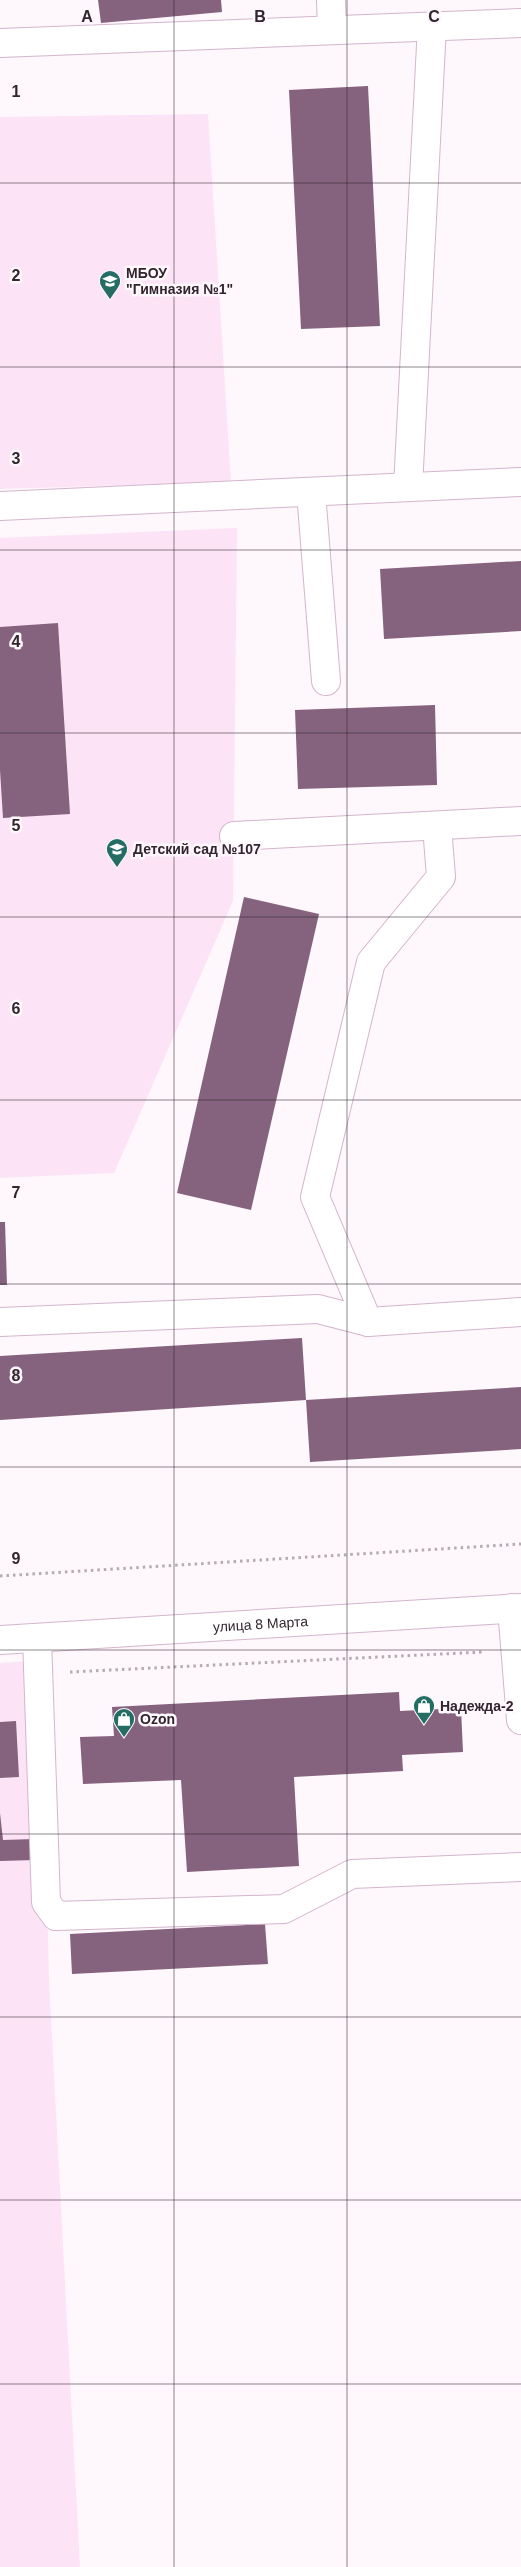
<svg xmlns="http://www.w3.org/2000/svg" width="521" height="2567" viewBox="0 0 521 2567" font-family="Arial,sans-serif">
	<style>
		.built { fill: #fce4f6 }
		.building { fill: #85627d }
		.lines { fill: none; stroke-linecap: round; stroke-linejoin: round }
		.minor-casing { stroke: #d4b5cc; stroke-width: 30 }
		.path { stroke: #b5acb3; stroke-width: 3; stroke-dasharray: 2.5 4; stroke-linecap: butt }
		.minor { stroke: #fff; stroke-width: 28 }
		.grid { fill: none; stroke: #31252e; stroke-width: 1; stroke-opacity: 0.55 }
		.labels { text-anchor: middle; dominant-baseline: central; stroke-width: 5; stroke-linejoin: round; paint-order: stroke }
		.poi-label { font-size: 14px; font-weight: bold; fill: #31252e; stroke: #fef7fc; text-anchor: start }
		.street-label { font-size: 14px; fill: #31252e; stroke: #fef7fc }
		.grid-label { font-size: 16px; text-anchor: middle; font-weight: bold; fill: #31252e; stroke: #fef7fc; stroke-width: 5; stroke-linejoin: round; paint-order: stroke }
	</style>
	<rect width="100%" height="100%" fill="#fef7fc"/>
	<!-- built -->
	<path class="built" d="M208,114L231,482L0,489V117Z
		M237,528L233,901L114,1173L0,1178V538Z
		M42,1660L49,1980L80,2567H0V1663Z"/>
	<!-- building -->
	<path class="building" d="M98,0H221L222,12L101,23Z
		M368,86L380,326L301,329L289,90Z
		M521,561V631L384,639L380,569Z
		M58,623L70,814L3,818L0,770V627Z
		M435,705L437,785L298,789L295,710Z
		M244,897L319,914L251,1210L177,1193Z
		M0,1222H5L7,1285H0Z
		M302,1338L306,1400L0,1420V1356Z
		M521,1387V1449L310,1462L306,1400Z
		M399,1692L400,1711L461,1708L463,1752L402,1755L403,1771L294,1777L299,1866L187,1872L181,1780L83,1784L80,1737L114,1736L112,1707Z
		M16,1721L19,1777L0,1778V1722Z
		M0,1813L3,1840L34,1839L35,1860L0,1861Z
		M265,1924L268,1964L72,1974L70,1934Z"/>
	<g class="lines">
		<!-- minor casing -->
		<g class="minor-casing">
			<g id="minor">
				<path d="M331,0L332,30"/>
				<path d="M0,43L521,23"/>
				<path d="M408,487L432,26"/>
				<path d="M311,492L326,681"/>
				<path d="M0,506L521,482"/>
				<path d="M234,836L521,821"/>
				<path d="M0,1322L318,1309L368,1322L521,1312"/>
				<path d="M368,1322L315,1197L371,962L441,877L437,826"/>
				<path d="M512,1608L521,1720"/>
				<path d="M37,1638L46,1902L56,1916L284,1909L352,1874L521,1867"/>
				<path id="s1" d="M0,1640L521,1608"/>
			</g>
		</g>
		<!-- path -->
		<path class="path" d="M0,1576L521,1544
			M70,1672L483,1652"/>
		<!-- minor -->
		<use href="#minor" class="minor"/>
	</g>
	<!-- grid -->
	<path class="grid" d="M174,0V2567M347,0V2567M0,183H521M0,367H521M0,550H521M0,733H521M0,917H521M0,1100H521M0,1284H521M0,1467H521M0,1650H521M0,1834H521M0,2017H521M0,2200H521M0,2384H521"/>
	<!-- icons -->
	<defs>
		<g id="school-pin" transform="scale(1.125)"><path d="M0 17L-7.5 6A9.5 9.5 0 1 1 7.5 6Z" fill="#246d65" stroke="#fef7fc"/><path d="M0-5L7-2L0 1L-7-2ZM-4 1L0 2.5L4 1V4Q0 6-4 4Z" fill="#fff"/></g>
		<g id="shop-pin" transform="scale(1.125)"><path d="M0 17L-7.5 6A9.5 9.5 0 1 1 7.5 6Z" fill="#246d65" stroke="#fef7fc"/><path d="M-5-2.5h2.3a2.7 3.5 0 0 1 5.4 0H5L5.5 6h-11ZM-1.5-2.5h3a1.5 2.3 0 0 0-3 0Z" fill="#fff"/></g>
	</defs>
	<g fill-rule="evenodd">
		<use href="#school-pin" x="110" y="281"/>
		<use href="#school-pin" x="117" y="849"/>
		<use href="#shop-pin" x="424" y="1706"/>
		<use href="#shop-pin" x="124" y="1719"/>
	</g>
	<g class="labels">
		<!-- poi labels -->
		<g class="poi-label">
			<text x="126" y="273">МБОУ<tspan x="126" dy="16">"Гимназия №1"</tspan></text>
			<text x="133" y="849">Детский сад №107</text>
			<text x="440" y="1706">Надежда-2</text>
			<text x="140" y="1719">Ozon</text>
		</g>
		<!-- street labels -->
		<g class="street-label">
			<text stroke="none"><textPath href="#s1" startOffset="261">улица 8 Марта</textPath></text>
		</g>
	</g>
	<g class="grid-label">
		<text x="87" y="22">A</text>
		<text x="260" y="22">B</text>
		<text x="434" y="22">C</text>
		<text x="16" y="97">1</text>
		<text x="16" y="281">2</text>
		<text x="16" y="464">3</text>
		<text x="16" y="647">4</text>
		<text x="16" y="831">5</text>
		<text x="16" y="1014">6</text>
		<text x="16" y="1198">7</text>
		<text x="16" y="1381">8</text>
		<text x="16" y="1564">9</text>
	</g>
</svg>
